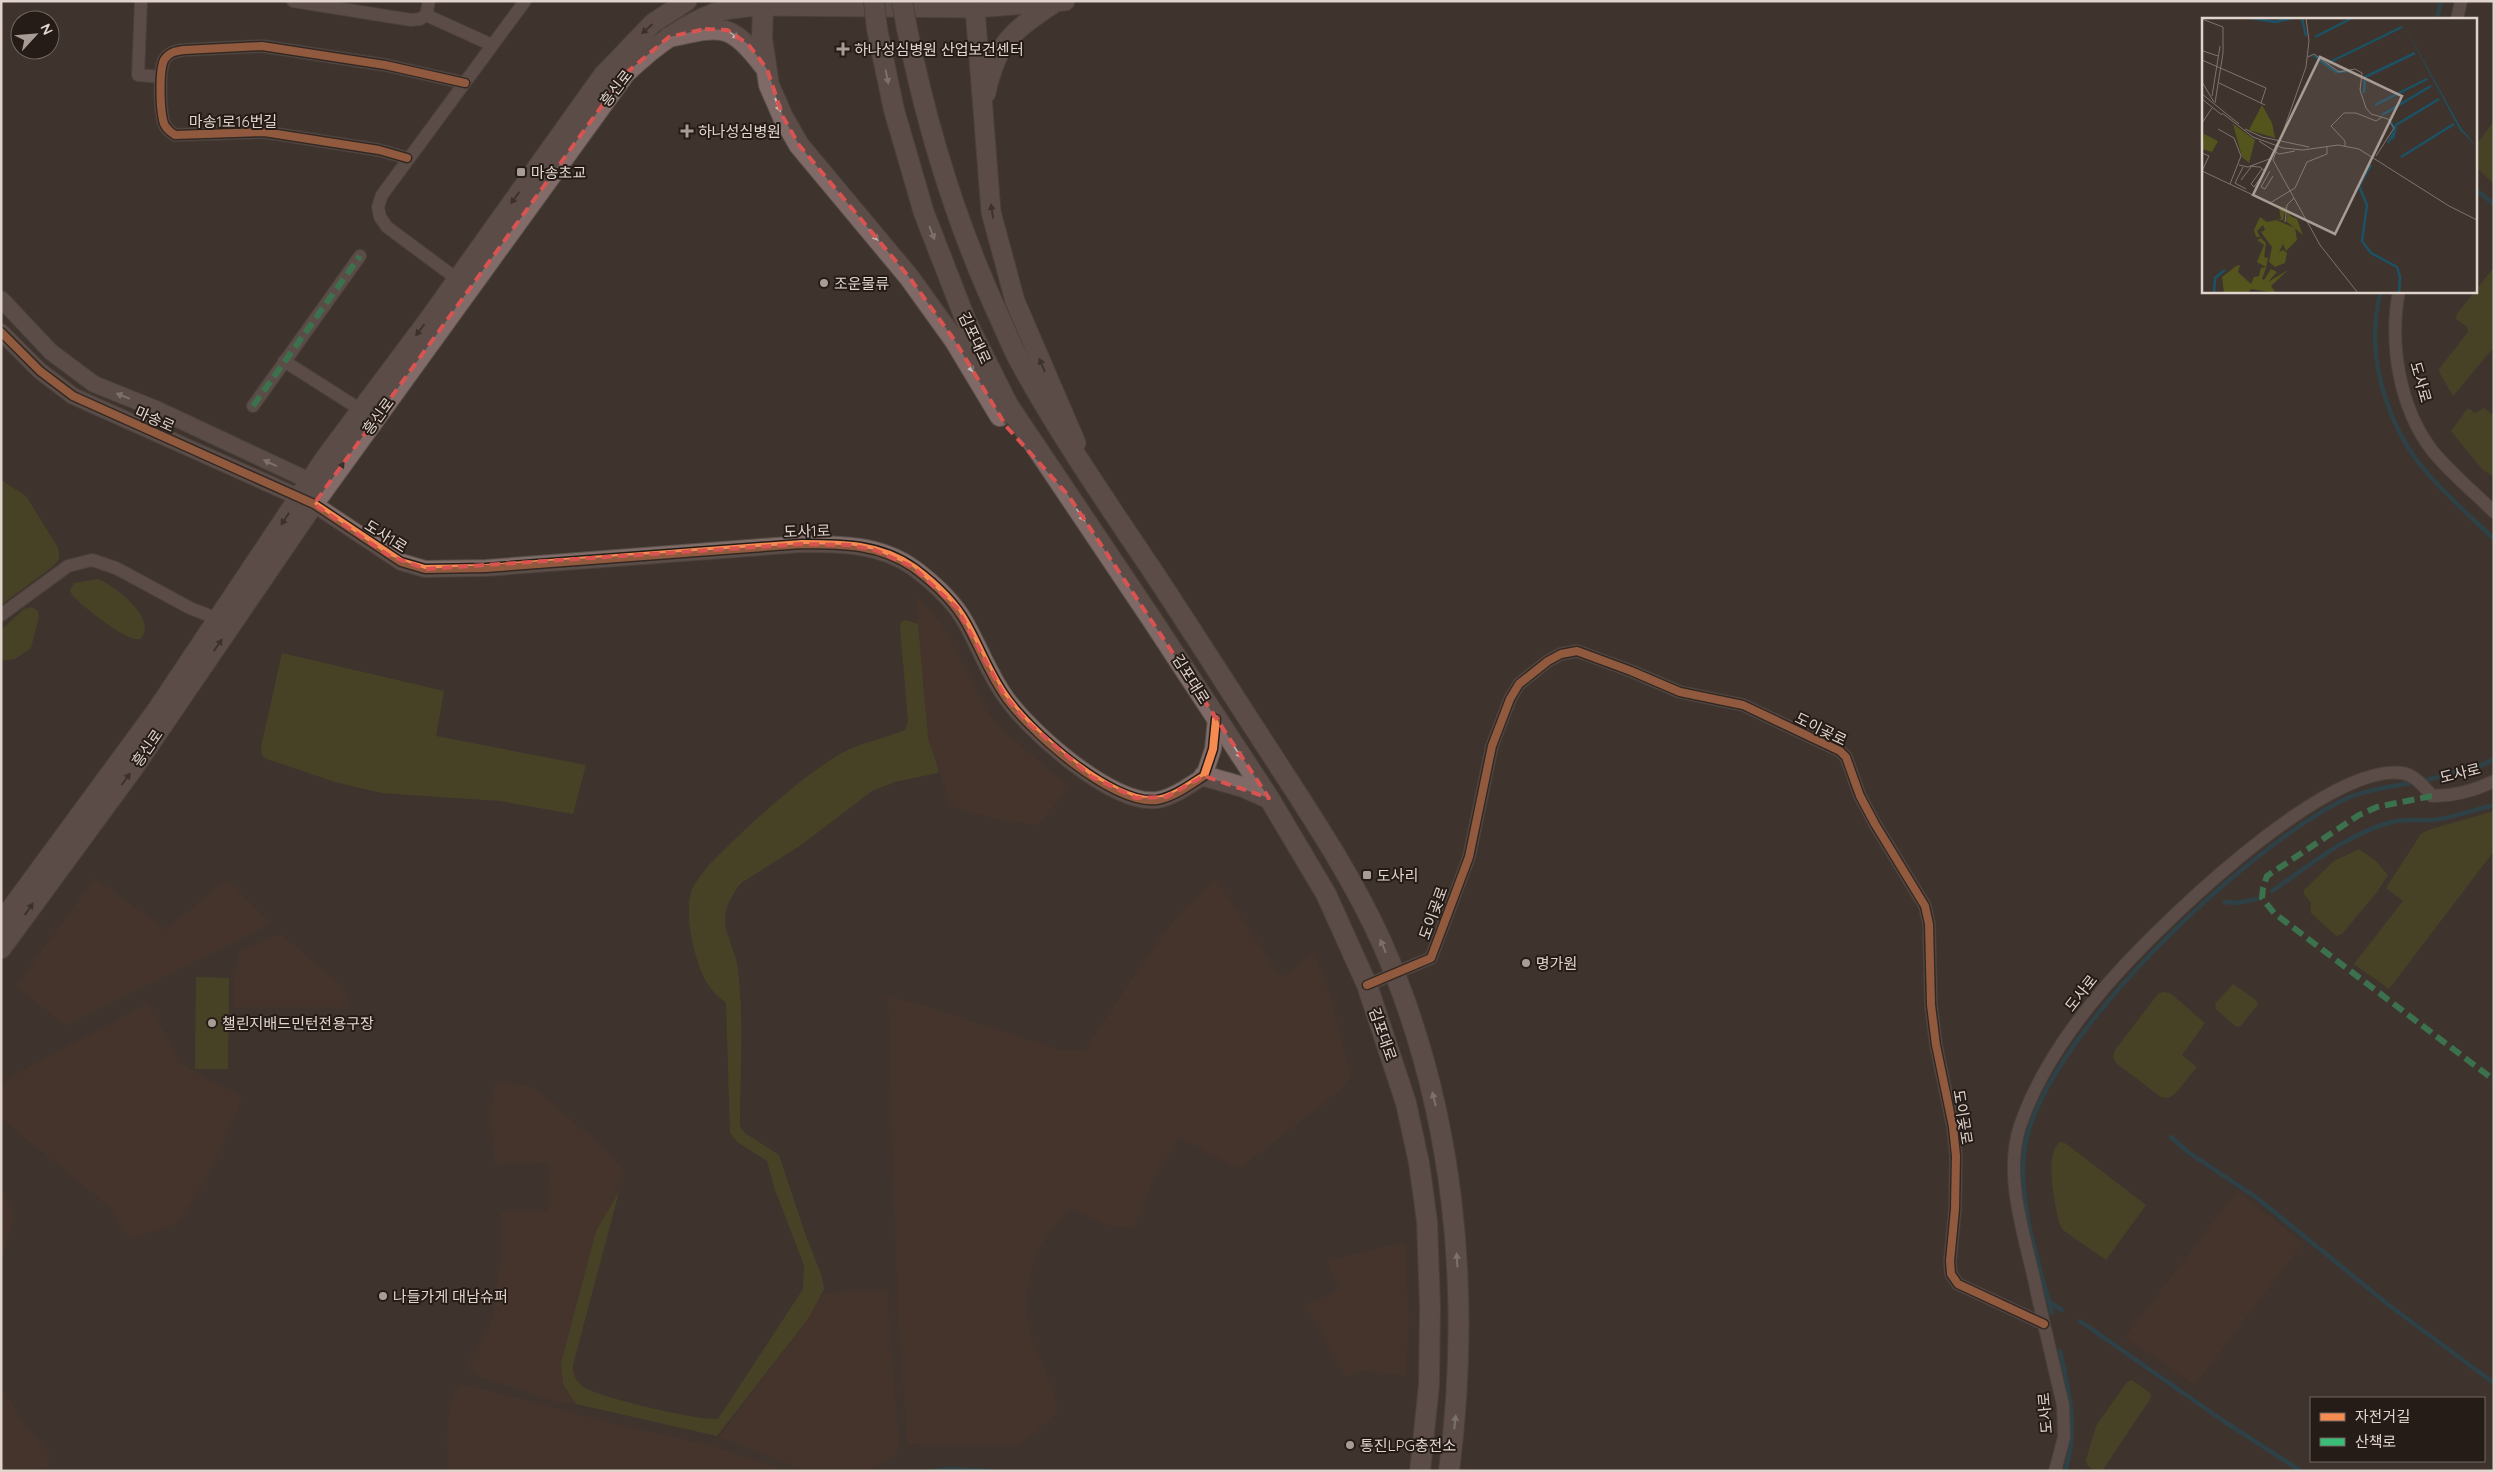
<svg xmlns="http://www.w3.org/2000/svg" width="2495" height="1472" viewBox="0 0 2495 1472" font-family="Quicksand,'Noto Sans KR',sans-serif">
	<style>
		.built { fill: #4e3629 }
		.green { fill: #53551d }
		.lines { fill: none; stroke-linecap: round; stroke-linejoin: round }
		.stream { stroke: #1c5265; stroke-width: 4.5 }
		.minor-casing { stroke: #5a514b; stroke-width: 14 }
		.tertiary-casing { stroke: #5a514b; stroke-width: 18 }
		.secondary-casing { stroke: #5a514b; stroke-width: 21 }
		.primary-casing { stroke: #5a514b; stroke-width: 22 }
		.minor { stroke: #7f6b68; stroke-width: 12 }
		.tertiary { stroke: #7f6b68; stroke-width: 16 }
		.secondary { stroke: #826c69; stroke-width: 19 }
		.primary { stroke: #7f6a68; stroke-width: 20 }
		.primary-bridge-casing { stroke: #5a514b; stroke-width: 22; stroke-linecap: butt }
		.primary-bridge { stroke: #7f6a68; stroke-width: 20 }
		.quiet { stroke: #3abd76; stroke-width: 6; stroke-dasharray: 12 6; stroke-linecap: butt }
		.cycleway-casing { stroke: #251c17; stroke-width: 11 }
		.cycleway { stroke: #f68b52; stroke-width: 8 }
		.oneway { fill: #3c302c }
		.oneway2 { fill: #c8bab4 }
		.marked { fill: none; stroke: #d95351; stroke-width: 4; stroke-dasharray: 10 6; stroke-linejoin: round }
		.poi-dot { fill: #a89c95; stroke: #251c17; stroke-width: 2 }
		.labels { text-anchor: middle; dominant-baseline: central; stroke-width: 4; stroke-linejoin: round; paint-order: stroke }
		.poi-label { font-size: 15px; fill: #e1d4cd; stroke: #251c17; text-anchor: start }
		.street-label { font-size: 15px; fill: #e1d4cd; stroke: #251c17 }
		.inset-river { fill: none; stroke: #1c5265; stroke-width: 2.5 }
		.inset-road { fill: none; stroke: #7f736d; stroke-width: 1 }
		.view { fill: #a89c95; fill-opacity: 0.15; stroke: #a89c95; stroke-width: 2.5 }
		.inset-edge { fill: none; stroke: #e1d4cd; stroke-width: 2.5 }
	</style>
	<rect width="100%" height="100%" fill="#3e332d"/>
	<!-- built -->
	<path class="built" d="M916,596L932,612L946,631L988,712L998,726L1069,787L1038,825L995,819L951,806L928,738Z
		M95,878L166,930L227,879L270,923L263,928L66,1026L16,986Z
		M1216,879L1281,978L1314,952L1331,997L1351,1078L1336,1094L1239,1169L1179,1137L1152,1183L1134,1228L1106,1225L1071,1208L1051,1230L1035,1255L1026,1296V1314L1030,1333L1055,1395L1058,1412L1029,1438L1018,1445L907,1444L898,1320L888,996L922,1005L1050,1047L1062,1050H1084L1161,937L1178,915Z
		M281,934L337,982L346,996L348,1007H234V973L239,962V951Z
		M148,1003L181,1063L207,1079L238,1093L242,1100L210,1172L181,1219L177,1223L132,1238L124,1233L113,1210L1,1118V1086L11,1077Z
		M495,1082L531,1086L605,1149L619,1165L622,1172L619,1192L596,1231L561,1363L563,1384L576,1404L560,1403L475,1375L467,1365L486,1333L493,1317L501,1257V1212H548L549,1163L495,1164L491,1114Z
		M1,1182L14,1216L1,1263Z
		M2237,1191L2303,1243L2195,1385L2125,1337Z
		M1405,1242L1409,1321L1406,1376L1362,1370L1345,1377L1306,1305L1339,1289L1327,1261Z
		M887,1290L899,1444L896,1455L865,1471H807L719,1437L808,1319L822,1293Z
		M462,1384L616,1424L713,1446L785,1471H449L447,1439L449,1410L455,1389Z
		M1,1385L25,1425L50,1454L47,1467L25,1471H1Z"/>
	<!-- green -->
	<path class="green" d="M2494,121V184L2476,167V145Z
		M2494,267V347L2453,396L2439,372V369L2468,332L2467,327L2456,319L2457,314Z
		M2468,408L2475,413L2484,408L2494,416V477L2482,469L2451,431Z
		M1,480L26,496L57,546C61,556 60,560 52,567L1,605Z
		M97,579C113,584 160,619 140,639C126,642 82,606 72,595L70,590L74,583Z
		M31,607L37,610L39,617L31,648L15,659L1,661V630L24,609Z
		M906,620L918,624L928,738L938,768V773L895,782L872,791L801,845L741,883C733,893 726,905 725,918C725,935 736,952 738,969C744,1021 740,1074 740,1126L745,1133L779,1155L805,1233L822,1277L824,1289L808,1319L717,1436L576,1404L563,1384L561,1363L596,1231L619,1192L573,1365C573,1374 575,1380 582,1386C596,1397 699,1421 718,1419L803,1289L804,1265L775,1190L767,1161L737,1142L730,1133L726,1003C720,998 714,993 709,986C695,966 684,916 691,892C695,882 702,874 708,866C743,830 798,779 840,754C861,742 884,739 905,730L908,721L900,626L901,622Z
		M282,653L444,691L436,736L586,765L573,814L500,801L381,793L335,782L267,759L262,756L261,747Z
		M2494,811V851L2389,989L2354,964L2403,901L2386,888L2421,834L2428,830Z
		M2359,849L2376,861L2388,875L2377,892L2342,934L2336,936L2311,913V903L2304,894V890L2334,861Z
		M196,977L229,978L228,1069H195Z
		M2233,984L2256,1000L2258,1004L2240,1027L2235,1026L2216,1009L2215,1004Z
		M2164,992L2170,993L2205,1023L2182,1055L2197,1067L2175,1094L2168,1098L2161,1097L2116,1063L2113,1057L2115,1050L2158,994Z
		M2059,1142L2065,1143L2146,1205L2106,1260L2063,1230L2059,1223C2055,1202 2044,1160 2059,1142Z
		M2132,1380L2150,1393L2151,1398L2102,1471H2095L2087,1465L2086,1460L2096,1426L2127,1382Z"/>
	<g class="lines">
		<!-- stream -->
		<path class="stream" d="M2437,19L2441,1
			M2476,190L2494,204
			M2380,291C2378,305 2375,319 2375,333C2374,376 2392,428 2418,462C2440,490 2469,515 2494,539
			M2427,780L2482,765L2494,759
			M2272,891C2309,866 2348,833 2392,822C2406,818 2420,821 2434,820C2455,817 2474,810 2494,805
			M2225,902L2236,903L2257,899
			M2171,1137L2188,1152L2257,1198L2390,1306L2494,1383
			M2049,1302L2062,1310
			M2052,1313C2039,1265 2018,1202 2024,1153C2036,1042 2248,846 2345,799C2365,790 2389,787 2411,783
			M2080,1321L2225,1422L2301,1471
			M2060,1351C2069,1392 2079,1430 2065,1471
			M933,1471L951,1469L990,1471"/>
		<!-- minor casing -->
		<g class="minor-casing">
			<path id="minor" d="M141,1L138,75L161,77
				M293,1L411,20L420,19L426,15L429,1
				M426,15L492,45
				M2457,19L2461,1
				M407,158L379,150L264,132L175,135C169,131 164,127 163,120C160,107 159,71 164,60C169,52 176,51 184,50L262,46L385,65L465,83
				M457,279L387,227L380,217L378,207L382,195L525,1
				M2399,291C2389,343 2399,406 2431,449C2449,472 2473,491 2494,512
				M284,361L361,410
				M253,406L360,256
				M1,615L68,566L92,560L116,568L190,608L223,621
				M1367,985L1431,958L1469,857L1492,746L1510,699L1519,684L1548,661L1561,654L1577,651L1631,671L1680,692L1743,705L1840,751L1846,757L1860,796L1875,824L1925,906L1929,924L1931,1005L1936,1045L1953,1127L1956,1156L1955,1209L1950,1261L1951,1274L1958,1284L2044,1324
				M2055,1471L2064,1437L2063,1405C2053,1363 2043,1321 2034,1279C2023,1230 2004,1175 2020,1126C2036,1079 2068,1031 2100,993C2149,934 2323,763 2402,773C2415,775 2423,786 2432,796C2454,796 2474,791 2494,781"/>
		</g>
		<!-- tertiary casing -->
		<g class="tertiary-casing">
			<path id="tertiary" d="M1,299L51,352L94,384L156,409L310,481L312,492
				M1,332L40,371L73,396L314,504L401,562L425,569L486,568L802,544C842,544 880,544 914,568C934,583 954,601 966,623C979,646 988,671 1003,693C1026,729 1113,806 1157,800C1174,797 1190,785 1204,776L1213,749L1216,719"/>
		</g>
		<!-- secondary casing -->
		<g class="secondary-casing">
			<path id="secondary" d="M975,8L991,212L1015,301L1076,443
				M986,93C996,44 1012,31 1053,4
				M1,922L156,711L325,458L426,323L603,75L653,23L687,1
				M1,949L133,769L314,504L625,74C651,49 683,24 717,12C732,8 748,7 763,6L975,8L1065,1"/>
		</g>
		<!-- primary casing -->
		<g class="primary-casing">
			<path id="primary" d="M973,1L975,8
				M763,6L762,38L769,85L783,117L799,145L909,277L955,341L1000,416
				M877,29L894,110L924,213L966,321L1008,405L1153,621L1269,798L1326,894L1367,985L1406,1103L1419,1163L1427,1221L1430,1307L1429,1385L1420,1471
				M907,29C926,123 953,213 992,301C1001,320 1009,340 1018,358C1058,432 1107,503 1154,573C1193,632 1231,692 1270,752C1310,814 1352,876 1382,943C1455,1109 1472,1292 1449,1471
				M669,37C723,25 730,22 765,67
				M1204,776L1243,787L1268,798"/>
		</g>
		<!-- minor -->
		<use href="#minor" class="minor"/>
		<!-- tertiary -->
		<use href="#tertiary" class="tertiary"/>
		<!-- secondary -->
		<use href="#secondary" class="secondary"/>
		<!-- primary -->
		<use href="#primary" class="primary"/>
		<!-- primary-bridge casing -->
		<g class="primary-bridge-casing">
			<path id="primary-bridge" d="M874,1L877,29
				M902,1L907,29"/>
		</g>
		<!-- primary-bridge -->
		<use href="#primary-bridge" class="primary-bridge"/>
		<!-- quiet -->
		<path class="quiet" d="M253,406L360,256
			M2432,796L2377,807L2359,815L2267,876L2263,888L2262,898L2274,913L2494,1080"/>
		<!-- cycleway casing -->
		<g class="cycleway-casing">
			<path id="cycleway" d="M407,158L379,150L264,132L175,135C169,131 164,127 163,120C160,107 159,71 164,60C169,52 176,51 184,50L262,46L385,65L465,83
				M1,332L40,371L73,396L314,504L401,562L425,569L486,568L802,544C842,544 880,544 914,568C934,583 954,601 966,623C979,646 988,671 1003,693C1026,729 1113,806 1157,800C1174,797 1190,785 1204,776L1213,749L1216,719
				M1367,985L1431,958L1469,857L1492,746L1510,699L1519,684L1548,661L1561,654L1577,651L1631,671L1680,692L1743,705L1840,751L1846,757L1860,796L1875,824L1925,906L1929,924L1931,1005L1936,1045L1953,1127L1956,1156L1955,1209L1950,1261L1951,1274L1958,1284L2044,1324"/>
		</g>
		<!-- cycleway -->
		<use href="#cycleway" class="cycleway"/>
	</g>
	<!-- one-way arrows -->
	<defs><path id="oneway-solid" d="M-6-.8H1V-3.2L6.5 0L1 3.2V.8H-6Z" transform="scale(1.25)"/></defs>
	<g class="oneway">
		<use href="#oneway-solid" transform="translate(647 29) rotate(139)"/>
		<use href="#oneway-solid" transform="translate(515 198) rotate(126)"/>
		<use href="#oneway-solid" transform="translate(992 211) rotate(-99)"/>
		<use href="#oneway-solid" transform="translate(420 330) rotate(127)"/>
		<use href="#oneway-solid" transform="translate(1042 365) rotate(-113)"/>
		<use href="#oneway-solid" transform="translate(340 468) rotate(-54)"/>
		<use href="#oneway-solid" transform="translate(285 519) rotate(123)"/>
		<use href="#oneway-solid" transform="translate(218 645) rotate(-55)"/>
		<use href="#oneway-solid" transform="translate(126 779) rotate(-53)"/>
		<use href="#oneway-solid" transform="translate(29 909) rotate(-55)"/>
	</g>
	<g class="oneway2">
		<use href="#oneway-solid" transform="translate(733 34) rotate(34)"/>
		<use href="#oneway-solid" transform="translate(887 77) rotate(79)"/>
		<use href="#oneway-solid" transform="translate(778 105) rotate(67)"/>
		<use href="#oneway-solid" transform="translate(932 233) rotate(69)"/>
		<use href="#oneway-solid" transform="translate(874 235) rotate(50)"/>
		<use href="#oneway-solid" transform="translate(970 366) rotate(59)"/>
		<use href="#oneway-solid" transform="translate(123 396) rotate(-158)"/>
		<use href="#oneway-solid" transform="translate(270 463) rotate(-155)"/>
		<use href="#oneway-solid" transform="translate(1081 515) rotate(56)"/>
		<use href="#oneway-solid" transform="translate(1238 752) rotate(56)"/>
		<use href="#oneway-solid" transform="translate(1383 946) rotate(-113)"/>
		<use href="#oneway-solid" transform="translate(1434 1099) rotate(-104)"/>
		<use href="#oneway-solid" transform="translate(1457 1260) rotate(-93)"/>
		<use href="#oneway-solid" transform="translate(1455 1422) rotate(-84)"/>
	</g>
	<!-- marked area -->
	<path d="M0 0H2495V1472H0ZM705,29L727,30L748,44L767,69L783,117L799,145L909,277L955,341L1006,426L1068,495L1269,798L1204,776L1166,797L1136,798L1092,777L1028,723L1004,695L957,608L913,567L875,550L850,545L802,544L425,569L388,555L314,504L625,74L669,37Z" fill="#3e332d" fill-opacity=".55" fill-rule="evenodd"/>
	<path class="marked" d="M705,29L727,30L748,44L767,69L783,117L799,145L909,277L955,341L1006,426L1068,495L1269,798L1204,776L1166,797L1136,798L1092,777L1028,723L1004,695L957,608L913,567L875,550L850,545L802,544L425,569L388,555L314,504L625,74L669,37Z"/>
	<!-- markers -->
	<g class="poi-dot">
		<path d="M840.5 41.5h5v5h5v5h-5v5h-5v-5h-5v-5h5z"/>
		<path d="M684.5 123.5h5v5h5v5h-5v5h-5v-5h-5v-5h5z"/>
		<rect x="516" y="167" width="10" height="10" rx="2.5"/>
		<circle cx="824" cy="283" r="5"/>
		<rect x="1362" y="870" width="10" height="10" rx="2.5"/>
		<circle cx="1526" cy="963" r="5"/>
		<circle cx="212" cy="1023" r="5"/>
		<circle cx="383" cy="1296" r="5"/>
		<circle cx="1350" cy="1445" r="5"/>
	</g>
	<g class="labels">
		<!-- poi labels -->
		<g class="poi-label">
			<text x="854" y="49">하나성심병원 산업보건센터</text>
			<text x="698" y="131">하나성심병원</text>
			<text x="531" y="172">마송초교</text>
			<text x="834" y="283">조운물류</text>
			<text x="1377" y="875">도사리</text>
			<text x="1536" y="963">명가원</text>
			<text x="222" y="1023">챌린지배드민턴전용구장</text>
			<text x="393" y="1296">나들가게 대남슈퍼</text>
			<text x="1360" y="1445">통진LPG충전소</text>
		</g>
		<!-- street labels -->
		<g class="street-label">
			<text transform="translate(616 88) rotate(-52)">흥신로</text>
			<text x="233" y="121">마송1로16번길</text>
			<text transform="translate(975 338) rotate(65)">김포대로</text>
			<text transform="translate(2421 382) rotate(74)">도사로</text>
			<text transform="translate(378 416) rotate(-54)">흥신로</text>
			<text transform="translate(155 419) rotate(24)">마송로</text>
			<text transform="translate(807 531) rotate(-2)">도사1로</text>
			<text transform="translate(386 536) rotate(32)">도사1로</text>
			<text transform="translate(1191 679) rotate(58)">김포대로</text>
			<text transform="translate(1821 729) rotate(26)">도이곶로</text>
			<text transform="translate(147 748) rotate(-55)">흥신로</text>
			<text transform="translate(2460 773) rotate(-14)">도사로</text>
			<text transform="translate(1433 913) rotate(-70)">도이곶로</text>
			<text transform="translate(2081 993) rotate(-52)">도사로</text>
			<text transform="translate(1383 1034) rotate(71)">김포대로</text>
			<text transform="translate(1963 1117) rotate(81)">도이곶로</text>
			<text transform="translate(2045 1413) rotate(-95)">도사로</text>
		</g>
	</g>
	<!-- overview -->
	<g transform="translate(2202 18)">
		<rect width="275" height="275" fill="#3e332d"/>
		<path d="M60,87L70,105L73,120L47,112ZM31,106L53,122L47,145L40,139ZM2,116L16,123L10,134L0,131ZM84,189L81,202H74L93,210L95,222L84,233L81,226L77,234L81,232L85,235L83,245L73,249L67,244L70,229L59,214L63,212L61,207L55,213L58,219H54L52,212L58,199L65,204L79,201L77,190ZM86,191L88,198L95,201L101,217L84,203ZM59,220L64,225L62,239L66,240L64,250L60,261L65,264L62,262L69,251L75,254L66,264L86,252L69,268L74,275L49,271L46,275H22L20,259L34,248L38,247L36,254L49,266L52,259L57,258L59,250L64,249L55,244L62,227L55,222Z" fill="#53551d"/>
		<path d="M198,0L259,110L275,129L258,112Z" fill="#1c5265"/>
		<path class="inset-river" d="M49,0L73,4L91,0M100,0L104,18M113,19L150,0M111,37L134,54L149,53M126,45L200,9M162,75L163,59L213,35M173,87L225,61M180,97L229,68M191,121L194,107L237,81M186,125L193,112L187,101M199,139L252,106M169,147L157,168L165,187L160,223L169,235L195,249L198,259L197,275M12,275L13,260L23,252"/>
		<path class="inset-road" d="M104,0L107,23L104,49L71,142L118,227L156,275M0,1L21,9V35L13,85M0,36L1,33L16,38M106,39L112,36L137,54L153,51L160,55L158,72L164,90L169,96L186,101L192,110L174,138M0,42L64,70L59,85M0,64L12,84M17,65L63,87M0,76L37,106M10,78L18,28M0,81L20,97M20,95L51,119L81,130L101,132L136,127L157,131L247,188L275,202M0,105L10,90M16,111L32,120L39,138L28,166M43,111L60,119L107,129M57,123L77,136L93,133M143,128V123L129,108L142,95H154L174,103L180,99M0,135L7,138L0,153L68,185L93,170L105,144L125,136V129M37,147L46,149L70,140M48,148L57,149H58L63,153L52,169L49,166L60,151M41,149L33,165L44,171M68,153L59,169L63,171L71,158M39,162L49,149M83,204L85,187L92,180"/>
		<path class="view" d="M118,39L200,78L133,216L51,177Z"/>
		<rect width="275" height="275" class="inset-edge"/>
	</g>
	<!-- border -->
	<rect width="2495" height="1472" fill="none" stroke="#e1d4cd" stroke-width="5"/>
	<!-- legend -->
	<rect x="2310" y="1397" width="175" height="65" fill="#251c17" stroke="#706660"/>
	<rect x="2320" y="1413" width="25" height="8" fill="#f68b52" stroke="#706660"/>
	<text x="2355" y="1422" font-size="15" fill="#e1d4cd">자전거길</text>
	<rect x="2320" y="1438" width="25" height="8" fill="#3abd76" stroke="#706660"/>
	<text x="2355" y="1447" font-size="15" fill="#e1d4cd">산책로</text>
	<!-- north arrow -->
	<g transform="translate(35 35) rotate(64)"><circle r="24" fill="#251c17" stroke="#706660"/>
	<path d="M0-4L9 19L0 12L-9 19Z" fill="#a89c95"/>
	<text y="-8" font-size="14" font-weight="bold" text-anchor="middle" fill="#e1d4cd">N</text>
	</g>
</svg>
